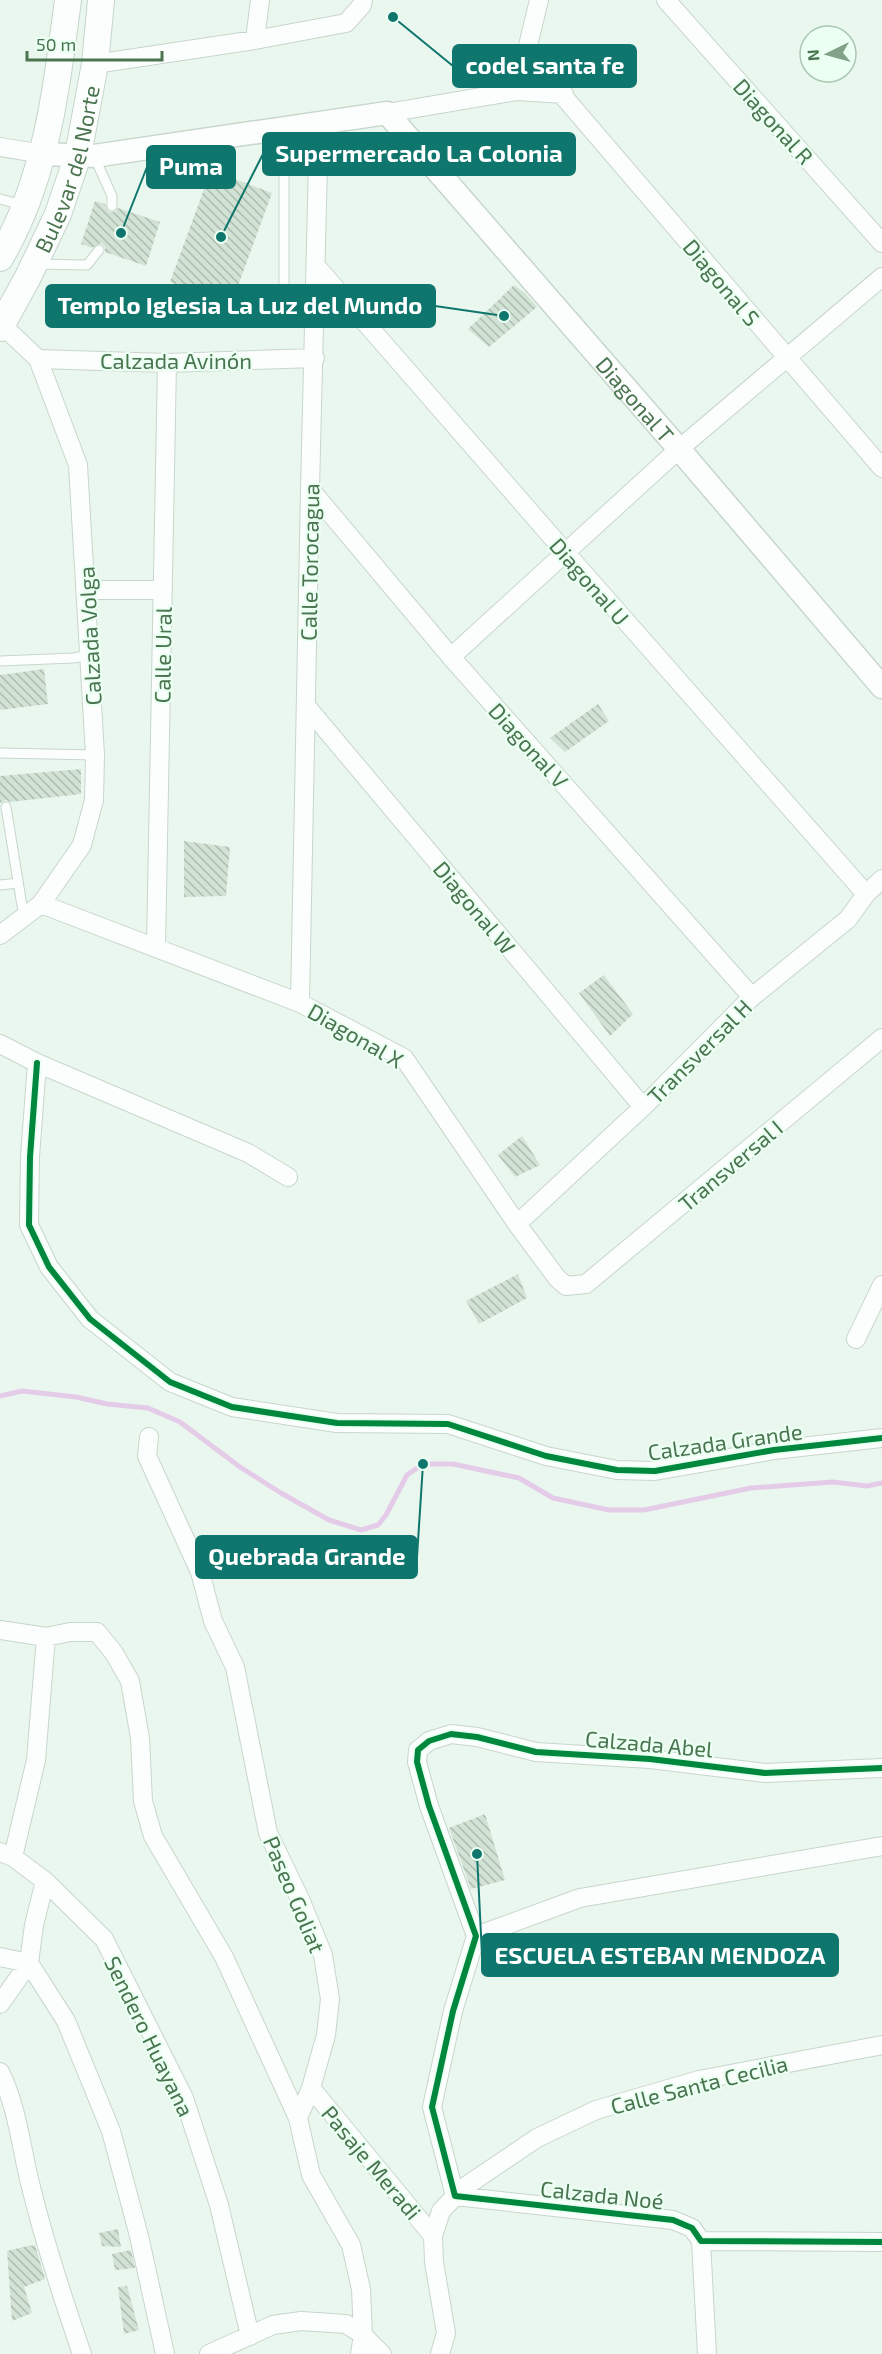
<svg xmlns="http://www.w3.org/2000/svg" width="882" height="2354" viewBox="0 0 882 2354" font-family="'Exo 2',sans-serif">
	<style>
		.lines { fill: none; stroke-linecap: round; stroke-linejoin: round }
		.stream { stroke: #e4cce8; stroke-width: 5 }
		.building { fill: url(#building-back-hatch) }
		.service-casing { stroke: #c7d6cb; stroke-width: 11 }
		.minor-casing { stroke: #c7d6cb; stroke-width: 20 }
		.tertiary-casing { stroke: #c7d6cb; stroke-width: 25 }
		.secondary-casing { stroke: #c5d5c9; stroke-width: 28 }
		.service { stroke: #fcfefd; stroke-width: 9 }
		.minor { stroke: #fcfefd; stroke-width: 18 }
		.tertiary { stroke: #fcfefd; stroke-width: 22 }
		.secondary { stroke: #fcfefd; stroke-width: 26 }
		.cycleway-casing { stroke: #ebfff3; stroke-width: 10 }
		.cycleway { stroke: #00873e; stroke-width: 6 }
		.labels { text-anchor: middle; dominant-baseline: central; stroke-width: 4.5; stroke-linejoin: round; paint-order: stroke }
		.street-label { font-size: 22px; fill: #4a7550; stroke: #ebfff3 }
		.leader { fill: none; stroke: #0f766e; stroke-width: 2 }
		.callout-dot { fill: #0f766e; stroke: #ebfff3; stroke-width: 2 }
		.callout { fill: #0f766e; stroke: #0f766e; stroke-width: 2 }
		.callout-label { font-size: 24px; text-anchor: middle; font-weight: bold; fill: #fff }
	</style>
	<defs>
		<pattern id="building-back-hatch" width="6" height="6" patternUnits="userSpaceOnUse" patternTransform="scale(1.5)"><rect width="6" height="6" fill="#d2e3d5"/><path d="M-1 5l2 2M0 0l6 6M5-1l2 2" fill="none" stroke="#acbdaf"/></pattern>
	</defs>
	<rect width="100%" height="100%" fill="#eaf7ef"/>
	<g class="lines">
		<!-- stream -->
		<path class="stream" d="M0,1396L22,1391L76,1397L107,1404L148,1408L180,1422L240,1467L281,1493L329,1520L361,1530L378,1525L386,1515L407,1475L423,1464H453L519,1478L553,1498L609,1510H644L751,1488L833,1482L867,1486L882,1483"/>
	</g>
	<!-- building -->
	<path class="building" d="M211,170L272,193L231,305L170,282Z
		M95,201L105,204L109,212H115L118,208L160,222L146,266L105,252V247L101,243L92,248L81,244Z
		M514,285L525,293L537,307L489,347L468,329Z
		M44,669L48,704L0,710V675Z
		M598,704L609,721L565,752L550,738Z
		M81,769V794L10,802L6,800L0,803V776Z
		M184,841L230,847L226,896L184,897Z
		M604,975L633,1014L610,1036L579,993Z
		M522,1136L540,1165L515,1177L498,1155Z
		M518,1274L527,1298L479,1324L466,1301Z
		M485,1814L505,1880L471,1889L449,1828Z
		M118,2229L121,2247L102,2246L99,2233Z
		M31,2245V2246L35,2245L45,2279L24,2287L32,2313L12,2321L7,2251Z
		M131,2250L135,2268L115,2270L112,2254Z
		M127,2286L139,2330L124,2334L118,2287Z"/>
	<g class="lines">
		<!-- service casing -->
		<g class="service-casing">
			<path id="service" d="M284,128V313
				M94,156L112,196V206
				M0,199L23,205
				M36,264L87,265L99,250
				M0,661L73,658L90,655
				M0,753L95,755
				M6,807L24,918
				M0,885L18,883"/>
		</g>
		<!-- minor casing -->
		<g class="minor-casing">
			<path id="minor" d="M666,0L882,243
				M255,40L260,0
				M527,54L882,468
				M95,64L255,40L346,23L362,5L363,0
				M517,91L564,94
				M387,113L517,91L539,0
				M0,147L43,154
				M316,266L565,552L866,894
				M38,359L167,363L315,358
				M310,489L451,657L752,997
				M87,590H163
				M451,657L679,449L882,277
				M307,707L643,1107
				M41,904L300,1003L404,1058L517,1224L557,1278L566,1286L586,1284L882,1038
				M0,935L41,904L82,845L94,800L95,755L78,465L38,359L2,325
				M156,947L167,363
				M300,1003L310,489L319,122
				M0,1044L37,1063L248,1153L288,1177
				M37,1063L30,1157L29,1225L49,1267L90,1319L170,1382L232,1407L337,1423L448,1424L546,1456L617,1470L655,1471L774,1450L882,1438
				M517,1224L643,1107L752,997L848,919L866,894L882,879
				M856,1339L882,1285
				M149,1437L147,1456L200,1572L213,1621L235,1667L268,1833L300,1899L323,1955L330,1999L326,2035L311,2088L298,2118L311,2175L351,2245L361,2289L363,2335L360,2354
				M0,1630L46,1637L70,1632H97L114,1653L130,1681L140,1738L143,1801L153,1836L224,1957L298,2118
				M882,1768L765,1773L650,1759L536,1752L477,1737L451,1734L429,1741L418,1750L417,1762L429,1806L476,1936L453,2011L432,2107L455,2196L673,2220L692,2228L701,2241L882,2242
				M0,1852L13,1857L45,1881L104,1939L184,2098L219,2205L250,2336
				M13,1857L36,1760L46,1637
				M476,1936L580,1898L882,1846
				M0,1957L29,1963L66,2021L111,2131L139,2236L165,2354
				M0,2004L29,1963L34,1925L45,1881
				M0,2072C18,2108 21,2149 31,2187C45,2244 63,2299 82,2354
				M311,2088L433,2236
				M701,2241L707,2354
				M209,2354L273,2325L301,2321L346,2324L363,2335L382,2354
				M440,2354L446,2333L434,2262L433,2236L441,2211L463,2188L537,2138L596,2110L699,2080L882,2045"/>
		</g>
		<!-- tertiary casing -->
		<g class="tertiary-casing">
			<g id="tertiary">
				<path id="s1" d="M43,154L94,156L387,113L679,449L882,687"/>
			</g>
		</g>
		<!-- secondary casing -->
		<g class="secondary-casing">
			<g id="secondary">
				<path d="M0,258C47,179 56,89 68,0"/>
				<path id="s2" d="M0,328L28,277L58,214L78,155L95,64L101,0"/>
			</g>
		</g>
		<!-- service -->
		<use href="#service" class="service"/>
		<!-- minor -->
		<use href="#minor" class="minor"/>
		<!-- tertiary -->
		<use href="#tertiary" class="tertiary"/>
		<!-- secondary -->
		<use href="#secondary" class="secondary"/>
		<!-- cycleway casing -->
		<g class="cycleway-casing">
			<path id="cycleway" d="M37,1063L30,1157L29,1225L49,1267L90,1319L170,1382L232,1407L337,1423L448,1424L546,1456L617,1470L655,1471L774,1450L882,1438
				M882,1768L765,1773L650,1759L536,1752L477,1737L451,1734L429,1741L418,1750L417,1762L429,1806L476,1936L453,2011L432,2107L455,2196L673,2220L692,2228L701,2241L882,2242"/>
		</g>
		<!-- cycleway -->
		<use href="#cycleway" class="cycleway"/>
	</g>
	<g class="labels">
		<!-- street labels -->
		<g class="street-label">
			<text transform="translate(774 121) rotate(48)">Diagonal R</text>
			<text stroke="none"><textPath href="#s2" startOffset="174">Bulevar del Norte</textPath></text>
			<text transform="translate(722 282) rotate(50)">Diagonal S</text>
			<text x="176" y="360">Calzada Avinón</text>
			<text stroke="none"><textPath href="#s1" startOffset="726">Diagonal T</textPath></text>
			<text transform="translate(309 562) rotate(-89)">Calle Torocagua</text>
			<text transform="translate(590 581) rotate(49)">Diagonal U</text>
			<text transform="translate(89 636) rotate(-93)">Calzada Volga</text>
			<text transform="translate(162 655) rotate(-89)">Calle Ural</text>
			<text transform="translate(529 745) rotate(48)">Diagonal V</text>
			<text transform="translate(475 907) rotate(50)">Diagonal W</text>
			<text transform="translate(356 1035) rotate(30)">Diagonal X</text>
			<text transform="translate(699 1051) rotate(-45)">Transversal H</text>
			<text transform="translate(730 1165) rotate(-40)">Transversal I</text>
			<text transform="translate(725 1441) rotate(-8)">Calzada Grande</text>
			<text transform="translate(649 1743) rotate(5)">Calzada Abel</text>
			<text transform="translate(295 1894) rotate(67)">Paseo Goliat</text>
			<text transform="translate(150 2036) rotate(64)">Sendero Huayana</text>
			<text transform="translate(699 2084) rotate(-14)">Calle Santa Cecilia</text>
			<text transform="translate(372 2162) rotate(50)">Pasaje Meradi</text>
			<text transform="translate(602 2194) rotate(6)">Calzada Noé</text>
		</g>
	</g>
	<!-- callouts -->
	<path class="leader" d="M393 17L453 66M221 237L263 154M121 233L147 167M504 316L435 306M423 1464L417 1557M477 1854L482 1955"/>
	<g class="callout-dot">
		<circle cx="393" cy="17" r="6"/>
		<circle cx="221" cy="237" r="6"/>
		<circle cx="121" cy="233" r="6"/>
		<circle cx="504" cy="316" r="6"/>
		<circle cx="423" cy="1464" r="6"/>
		<circle cx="477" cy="1854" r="6"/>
	</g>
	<g class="callout">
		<rect x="453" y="45" width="183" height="42" rx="6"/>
		<rect x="263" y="133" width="312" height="42" rx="6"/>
		<rect x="147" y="146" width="88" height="42" rx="6"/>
		<rect x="46" y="285" width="389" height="42" rx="6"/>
		<rect x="196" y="1536" width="221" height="42" rx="6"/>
		<rect x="482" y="1934" width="356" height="42" rx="6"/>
	</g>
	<g class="callout-label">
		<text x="545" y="74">codel santa fe</text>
		<text x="419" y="162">Supermercado La Colonia</text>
		<text x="191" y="175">Puma</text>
		<text x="240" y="314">Templo Iglesia La Luz del Mundo</text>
		<text x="307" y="1565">Quebrada Grande</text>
		<text x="660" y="1964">ESCUELA ESTEBAN MENDOZA</text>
	</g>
	<!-- north arrow -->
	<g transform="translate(828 54) rotate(265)"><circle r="28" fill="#ebfff3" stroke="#abc8b2" stroke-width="1.5"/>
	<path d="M0-4.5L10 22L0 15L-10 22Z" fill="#82a288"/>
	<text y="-9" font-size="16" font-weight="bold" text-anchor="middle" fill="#4a7550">N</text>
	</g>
	<!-- scale -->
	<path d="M27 51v9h135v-9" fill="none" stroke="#4a7550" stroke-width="3"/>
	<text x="36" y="51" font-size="18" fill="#4a7550" stroke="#ebfff3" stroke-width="4.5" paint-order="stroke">50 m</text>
</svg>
